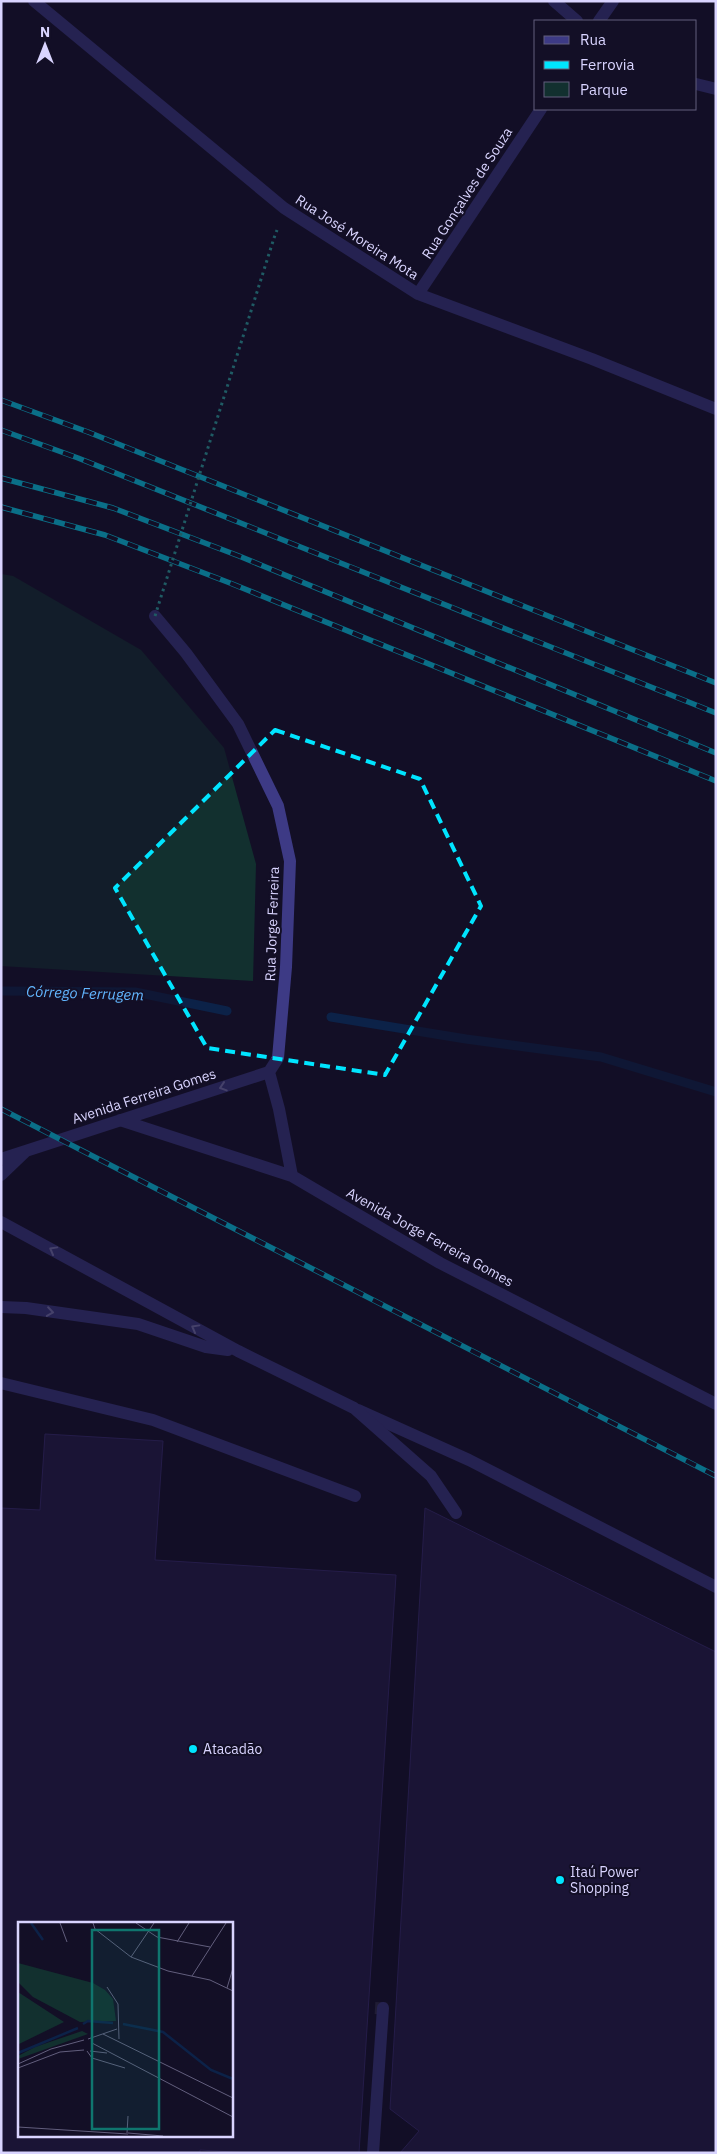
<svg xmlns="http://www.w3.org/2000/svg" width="717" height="2154" viewBox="0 0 717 2154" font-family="'IBM Plex Sans',sans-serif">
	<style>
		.green { fill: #12302f }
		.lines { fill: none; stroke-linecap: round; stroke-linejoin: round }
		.stream { stroke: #0c2248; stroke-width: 9 }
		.building { fill: #241b47; stroke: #3b2d73; fill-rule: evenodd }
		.pedestrian-tunnel { stroke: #312d47; stroke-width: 12; stroke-dasharray: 12 6; stroke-linecap: butt }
		.path { stroke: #2fb8b0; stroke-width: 3; stroke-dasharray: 2.5 4; stroke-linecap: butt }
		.service { stroke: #3d3a85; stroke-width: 12 }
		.pedestrian { stroke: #3d3a85; stroke-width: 12 }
		.minor { stroke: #3d3a85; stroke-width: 12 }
		.rail-casing { stroke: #00e5ff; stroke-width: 5.5 }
		.rail { stroke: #130f26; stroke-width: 4; stroke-dasharray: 11; stroke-linecap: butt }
		.path-bridge { stroke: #2fb8b0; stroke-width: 3; stroke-dasharray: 2.5 4; stroke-linecap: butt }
		.oneway { stroke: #837fbc }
		.marked { fill: none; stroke: #00e5ff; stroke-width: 4; stroke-dasharray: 10 6; stroke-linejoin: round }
		.poi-dot { fill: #00e5ff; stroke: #130f26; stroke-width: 2 }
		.labels { text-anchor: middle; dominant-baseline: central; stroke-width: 4; stroke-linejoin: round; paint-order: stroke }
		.street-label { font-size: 14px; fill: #d9d4ff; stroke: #130f26 }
		.poi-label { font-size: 14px; fill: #d9d4ff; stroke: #130f26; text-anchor: start }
		.water-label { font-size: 15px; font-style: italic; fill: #62b6ff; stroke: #130f26 }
		.inset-river { fill: none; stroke: #0c2248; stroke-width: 2.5 }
		.inset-road { fill: none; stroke: #625e7d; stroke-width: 1 }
		.view { fill: #0f766e; fill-opacity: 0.15; stroke: #0f766e; stroke-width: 2.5 }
		.inset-edge { fill: none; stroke: #d9d4ff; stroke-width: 2.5 }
	</style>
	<rect width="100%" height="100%" fill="#130f26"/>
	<!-- green -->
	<path class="green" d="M1,574L13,576L141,650L224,748L256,864L253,981L1,966Z"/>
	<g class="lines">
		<!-- stream -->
		<path class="stream" d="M1,991L135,992L227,1011
			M331,1017L466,1039L601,1057L716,1092"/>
	</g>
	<!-- building -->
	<path class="building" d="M45,1434L163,1441L155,1560L396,1575L359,2153H250L200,2150V2153H1V1508L40,1510ZM19,1923H231V2135H19Z
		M425,1508L716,1652V2153H400L419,2131L390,2109Z"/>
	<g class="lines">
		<!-- pedestrian-tunnel -->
		<path class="pedestrian-tunnel" d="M375,2008L392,2009"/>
		<!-- path -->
		<path class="path" d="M274,238L277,230"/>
		<!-- service -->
		<path class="service" d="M1,1383L153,1420L355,1496
			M358,1410L469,1460L716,1587"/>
		<!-- pedestrian -->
		<path class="pedestrian" d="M373,2153L383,2008"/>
		<!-- minor -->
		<path class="minor" d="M34,1L284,208L418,294L592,359L716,409
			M554,1L577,21
			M599,21L613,1
			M696,84L716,89
			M418,294L541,109
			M155,616L186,653L238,724L278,806L290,861L286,967L278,1058L269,1072L279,1109L292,1176
			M120,1120L292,1176L440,1263L716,1404
			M1,1159L269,1072
			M1,1175L25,1152
			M1,1222L238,1351L354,1408L431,1476L456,1513
			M1,1307L26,1308L138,1324L206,1347L228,1350"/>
		<!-- rail casing -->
		<g class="rail-casing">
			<path id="rail" d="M1,400L88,432L716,683
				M1,430L78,458L716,713
				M1,478L113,508L239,556L716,753
				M1,507L105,535L230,583L716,781
				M1,1109L716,1476"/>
		</g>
		<!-- rail -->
		<use href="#rail" class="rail"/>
		<!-- path-bridge -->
		<path class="path-bridge" d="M155,616L274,238"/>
	</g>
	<!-- one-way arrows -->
	<defs><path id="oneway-chevron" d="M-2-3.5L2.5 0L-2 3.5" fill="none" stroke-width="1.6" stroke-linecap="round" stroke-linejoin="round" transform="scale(1.25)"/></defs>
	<g class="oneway">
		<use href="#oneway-chevron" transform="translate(223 1087) rotate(162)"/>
		<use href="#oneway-chevron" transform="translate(53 1250) rotate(-151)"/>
		<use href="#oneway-chevron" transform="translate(50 1312) rotate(8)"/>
		<use href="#oneway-chevron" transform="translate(195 1328) rotate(-151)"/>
	</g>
	<!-- marked area -->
	<path d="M0 0H717V2154H0ZM275,730L420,779L481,906L385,1075L207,1048L115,888Z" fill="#130f26" fill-opacity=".55" fill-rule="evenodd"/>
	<path class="marked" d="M275,730L420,779L481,906L385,1075L207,1048L115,888Z"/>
	<!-- markers -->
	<g class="poi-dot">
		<circle cx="193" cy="1749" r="5"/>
		<circle cx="560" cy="1880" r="5"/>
	</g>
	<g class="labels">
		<!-- street labels -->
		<g class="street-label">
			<text transform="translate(467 193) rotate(-57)">Rua Gonçalves de Souza</text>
			<text transform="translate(357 237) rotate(33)">Rua José Moreira Mota</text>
			<text transform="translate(272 924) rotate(-88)">Rua Jorge Ferreira</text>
			<text transform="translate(144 1096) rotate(-18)">Avenida Ferreira Gomes</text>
			<text transform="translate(430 1237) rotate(29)">Avenida Jorge Ferreira Gomes</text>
		</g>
		<!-- poi labels -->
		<g class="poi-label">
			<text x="203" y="1749">Atacadão</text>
			<text x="570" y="1872">Itaú Power<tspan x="570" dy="16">Shopping</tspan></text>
		</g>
		<!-- water labels -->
		<g class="water-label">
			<text transform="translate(85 993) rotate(2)">Córrego Ferrugem</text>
		</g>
	</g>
	<!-- overview -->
	<g transform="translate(18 1922)">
		<rect width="215" height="215" fill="#130f26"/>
		<path d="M0,41L75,61L87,68L95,77L98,99L62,100L15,75L0,60ZM0,70L46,100L1,122ZM64,109L70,112L0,137V134L17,125Z" fill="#12302f"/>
		<path class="inset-river" d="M13,1L25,18M65,102L70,99L95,101M105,102L145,110L193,148L215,157M0,131L60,106"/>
		<path class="inset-road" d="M42,1L49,20M75,1L77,7L113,35L150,49L192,58L215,69M118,1L139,15L192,25M159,20L171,1M113,35L136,1M174,54L208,1M89,65L100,82L101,117M209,66L215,46M85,112L215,176M70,117L99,107M74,121L215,195M69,129L74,136L107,146M72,129L89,131M0,142L33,127L66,118M0,146L42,130L66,128M0,205L110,212M109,211L110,194M110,211L145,214"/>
		<path class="view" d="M74,8H141V207H74Z"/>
		<rect width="215" height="215" class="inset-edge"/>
	</g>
	<!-- border -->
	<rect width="717" height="2154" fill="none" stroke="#d9d4ff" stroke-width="5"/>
	<!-- legend -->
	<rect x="534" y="20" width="162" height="90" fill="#130f26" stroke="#625e7d"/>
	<rect x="544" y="36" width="25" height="8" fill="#3d3a85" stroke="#625e7d"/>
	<text x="580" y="45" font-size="15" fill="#d9d4ff">Rua</text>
	<rect x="544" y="61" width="25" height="8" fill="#00e5ff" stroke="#625e7d"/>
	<text x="580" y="70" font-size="15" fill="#d9d4ff">Ferrovia</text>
	<rect x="544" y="82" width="25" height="15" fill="#12302f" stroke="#625e7d"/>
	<text x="580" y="95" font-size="15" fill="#d9d4ff">Parque</text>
	<!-- north arrow -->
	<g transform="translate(45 45)" stroke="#130f26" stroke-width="4" paint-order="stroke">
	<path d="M0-4L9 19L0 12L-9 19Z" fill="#d9d4ff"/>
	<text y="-8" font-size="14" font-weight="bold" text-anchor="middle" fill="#d9d4ff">N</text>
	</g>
</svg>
